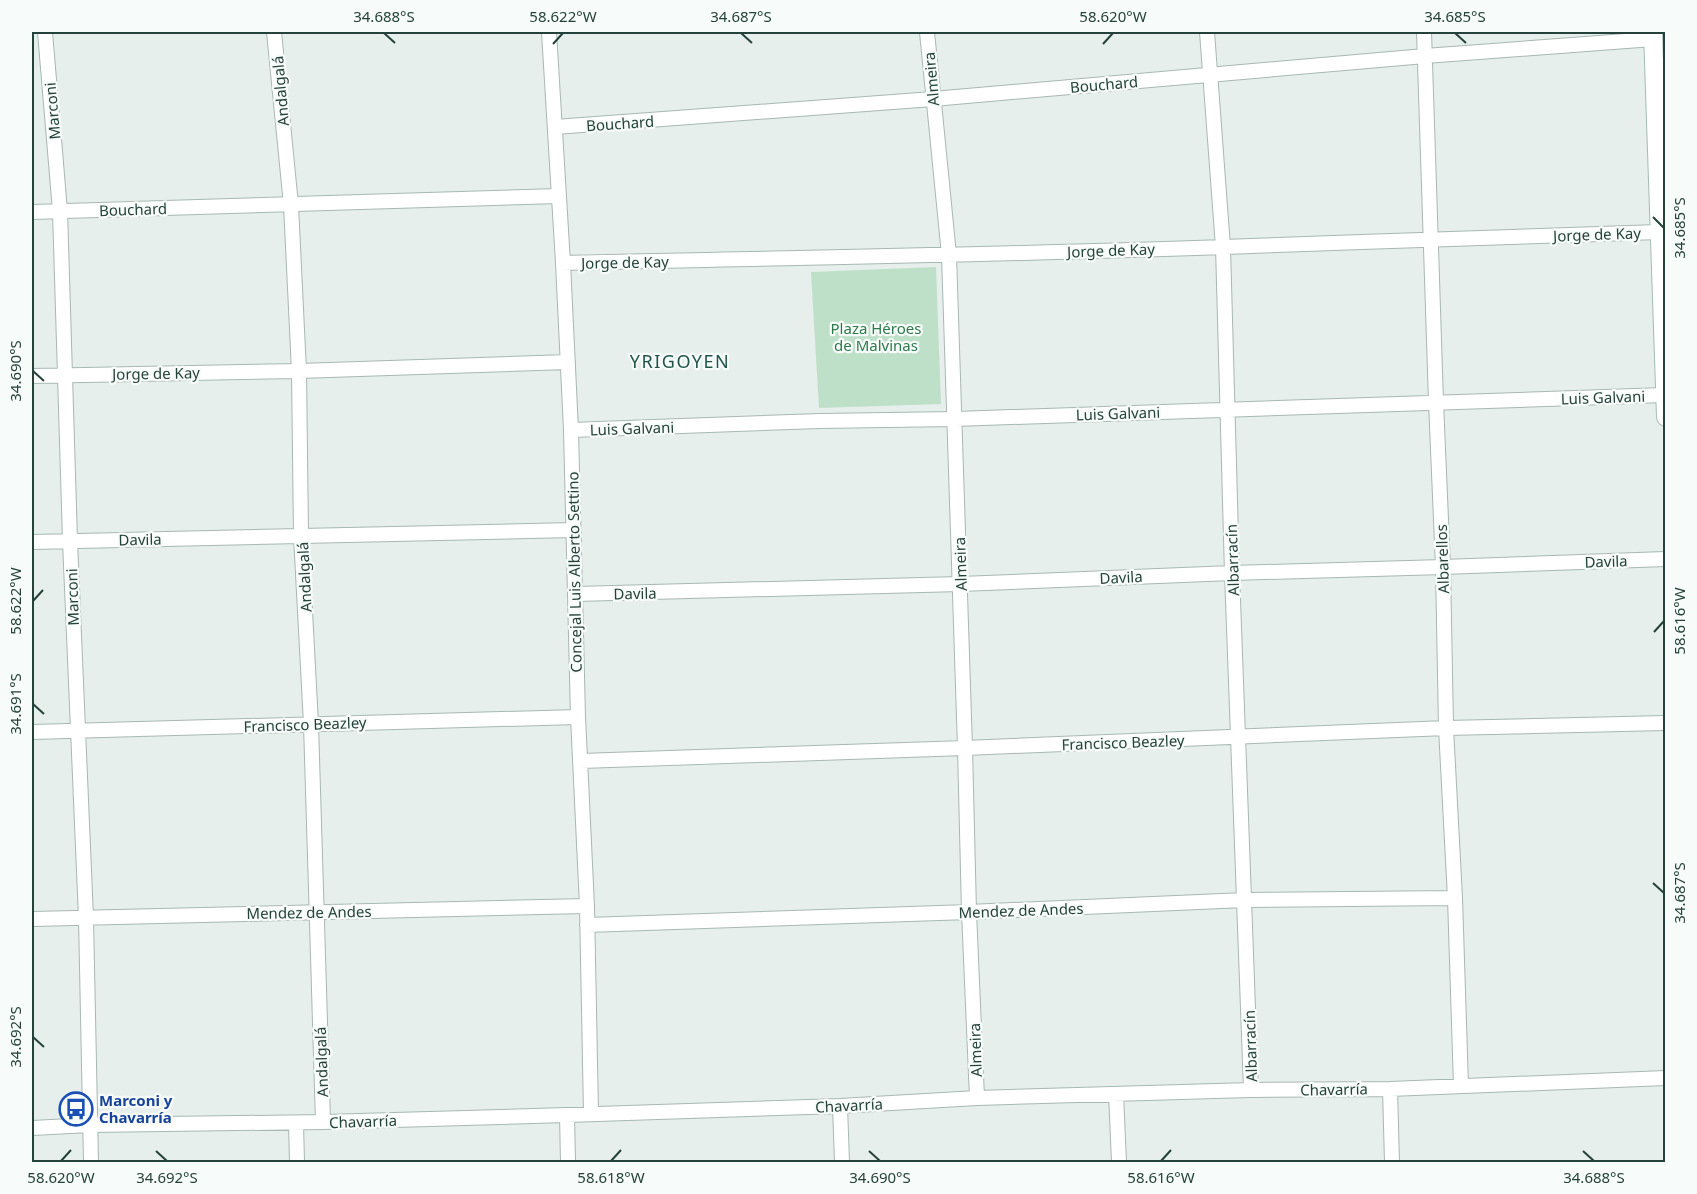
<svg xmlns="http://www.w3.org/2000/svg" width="1697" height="1194" viewBox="0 0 1697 1194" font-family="'Noto Sans',sans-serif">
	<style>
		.park { fill: #bfe0c8 }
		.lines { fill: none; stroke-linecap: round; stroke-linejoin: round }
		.street-casing { stroke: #a8b8b2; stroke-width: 16 }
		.secondary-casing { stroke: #a4bbb3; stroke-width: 20 }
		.street { stroke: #fff; stroke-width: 14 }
		.secondary { stroke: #fff; stroke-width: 18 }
		.ticks { fill: none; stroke: #24423a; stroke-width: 2 }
		.labels { text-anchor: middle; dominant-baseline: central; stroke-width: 4.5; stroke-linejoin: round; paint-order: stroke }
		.street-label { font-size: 15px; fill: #24423a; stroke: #f7fbf9 }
		.park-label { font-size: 15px; fill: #2d7a4b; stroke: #f7fbf9 }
		.transit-label { font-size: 15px; font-weight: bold; fill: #164399; stroke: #f7fbf9; text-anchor: start }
		.quarter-label { font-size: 18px; letter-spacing: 1.5px; fill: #1f5548; stroke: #f7fbf9 }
		.neatline { fill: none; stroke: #24423a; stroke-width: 2 }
		.ticks-label { font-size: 15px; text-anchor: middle; fill: #24423a }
	</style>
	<rect width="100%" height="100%" fill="#e6efeb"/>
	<!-- park -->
	<path class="park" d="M936,267L941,404L819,408L811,272Z"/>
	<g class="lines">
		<!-- street casing -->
		<g class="street-casing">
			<path id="street" d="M45,32L60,211L70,541L86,918L91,1162
				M274,32L291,205L299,371L301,536L311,724L323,1122
				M549,32L563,263L571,430L578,717L587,906L591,1113
				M927,32L949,255L965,748L969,912L977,1098
				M1207,32L1223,247L1232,573L1251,1090
				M1424,32L1436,402L1443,567L1446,728L1455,898L1461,1086
				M555,127L933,99L1425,56L1653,39
				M32,212L559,196
				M563,263C783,258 1004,255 1224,247C1369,242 1514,236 1659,232
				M32,376L299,371L568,362
				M571,430L820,421L955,419L1664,395
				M32,542L573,530
				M576,594L960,584L1232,573L1443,567L1666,559
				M32,732L578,717
				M581,761L965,748L1446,728L1666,723
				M32,919L587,906
				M587,925L969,912L1245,900L1455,898
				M1390,1089L1392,1162
				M1116,1094L1119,1162
				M840,1106L842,1162
				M567,1115L568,1162
				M296,1123L297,1162
				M32,1128L90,1125L323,1122L567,1115L840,1106L977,1098L1251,1090L1390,1089L1666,1078"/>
		</g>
		<!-- secondary casing -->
		<g class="secondary-casing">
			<path id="secondary" d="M1653,32L1666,417"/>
		</g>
		<!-- street -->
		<use href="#street" class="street"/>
		<!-- secondary -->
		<use href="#secondary" class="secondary"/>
	</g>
	<!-- ticks -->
	<path class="ticks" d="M384,33L395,43M741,33L752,43M1455,33L1466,43M553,44L563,33M1103,44L1113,33M1653,217L1664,228M33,371L44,381M33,601L43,590M1654,632L1664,621M33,704L44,714M1653,883L1664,893M33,1037L44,1047M156,1151L167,1161M869,1151L880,1161M1583,1151L1594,1161M61,1161L71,1150M611,1161L621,1150M1161,1161L1171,1150"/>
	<!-- icons -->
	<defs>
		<g id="bus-ring" transform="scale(1.725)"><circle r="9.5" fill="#f7fbf9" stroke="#1a4fb4" stroke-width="1.5"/><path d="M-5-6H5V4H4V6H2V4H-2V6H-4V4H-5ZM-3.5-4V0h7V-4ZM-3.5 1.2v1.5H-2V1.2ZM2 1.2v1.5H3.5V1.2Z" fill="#1a4fb4"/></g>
	</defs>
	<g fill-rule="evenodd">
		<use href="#bus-ring" x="76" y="1109"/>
	</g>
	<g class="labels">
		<!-- street labels -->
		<g class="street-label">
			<text transform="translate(931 79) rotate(-95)">Almeira</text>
			<text transform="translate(1104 84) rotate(-5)">Bouchard</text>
			<text transform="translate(280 91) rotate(-95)">Andalgalá</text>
			<text transform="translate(52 111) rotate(-95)">Marconi</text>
			<text transform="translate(620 123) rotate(-4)">Bouchard</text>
			<text transform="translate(133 209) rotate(-2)">Bouchard</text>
			<text transform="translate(1597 234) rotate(-2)">Jorge de Kay</text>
			<text transform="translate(1111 250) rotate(-2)">Jorge de Kay</text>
			<text transform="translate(625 262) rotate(-1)">Jorge de Kay</text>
			<text transform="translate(156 373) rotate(-1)">Jorge de Kay</text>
			<text transform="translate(1603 397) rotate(-2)">Luis Galvani</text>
			<text transform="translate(1118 413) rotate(-2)">Luis Galvani</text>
			<text transform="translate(632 428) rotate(-2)">Luis Galvani</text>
			<text transform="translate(140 539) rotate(-1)">Davila</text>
			<text transform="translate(1442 559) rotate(-92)">Albarellos</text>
			<text transform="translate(1232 560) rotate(-92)">Albarracín</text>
			<text transform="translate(1606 561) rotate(-2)">Davila</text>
			<text transform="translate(960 564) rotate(-92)">Almeira</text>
			<text transform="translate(574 572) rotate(-91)">Concejal Luis Alberto Settino</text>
			<text transform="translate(304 577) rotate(-93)">Andalgalá</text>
			<text transform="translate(1121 577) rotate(-3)">Davila</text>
			<text transform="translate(635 593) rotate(-1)">Davila</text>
			<text transform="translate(72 597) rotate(-92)">Marconi</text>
			<text transform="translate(305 724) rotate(-2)">Francisco Beazley</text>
			<text transform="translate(1123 742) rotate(-2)">Francisco Beazley</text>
			<text transform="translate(1021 910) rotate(-2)">Mendez de Andes</text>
			<text transform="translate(309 912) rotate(-1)">Mendez de Andes</text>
			<text transform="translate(1250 1046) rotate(-92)">Albarracín</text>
			<text transform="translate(975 1050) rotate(-92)">Almeira</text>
			<text transform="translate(321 1062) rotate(-92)">Andalgalá</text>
			<text transform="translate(1334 1089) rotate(-1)">Chavarría</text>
			<text transform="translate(849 1105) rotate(-3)">Chavarría</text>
			<text transform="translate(363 1121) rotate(-2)">Chavarría</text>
		</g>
		<!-- park labels -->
		<g class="park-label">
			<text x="876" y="328">Plaza Héroes<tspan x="876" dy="17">de Malvinas</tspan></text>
		</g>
		<!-- transit labels -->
		<g class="transit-label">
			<text x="99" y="1100">Marconi y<tspan x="99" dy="17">Chavarría</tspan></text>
		</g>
		<!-- quarter labels -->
		<g class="quarter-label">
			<text x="680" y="361">YRIGOYEN</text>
		</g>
	</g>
	<!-- border -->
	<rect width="1697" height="1194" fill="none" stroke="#f7fbf9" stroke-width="66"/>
	<rect x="33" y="33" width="1631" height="1128" class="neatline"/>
	<g class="ticks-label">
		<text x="384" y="22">34.688°S</text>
		<text x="563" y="22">58.622°W</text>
		<text x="741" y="22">34.687°S</text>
		<text x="1113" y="22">58.620°W</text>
		<text x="1455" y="22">34.685°S</text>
		<text transform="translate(1680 228) rotate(-90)" y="5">34.685°S</text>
		<text transform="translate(16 371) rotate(-90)" y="5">34.690°S</text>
		<text transform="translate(16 601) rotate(-90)" y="5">58.622°W</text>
		<text transform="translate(1680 621) rotate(-90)" y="5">58.616°W</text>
		<text transform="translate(16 704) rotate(-90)" y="5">34.691°S</text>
		<text transform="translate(1680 893) rotate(-90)" y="5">34.687°S</text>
		<text transform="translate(16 1037) rotate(-90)" y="5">34.692°S</text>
		<text x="61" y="1183">58.620°W</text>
		<text x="167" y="1183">34.692°S</text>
		<text x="611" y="1183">58.618°W</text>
		<text x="880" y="1183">34.690°S</text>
		<text x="1161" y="1183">58.616°W</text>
		<text x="1594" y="1183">34.688°S</text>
	</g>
</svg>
